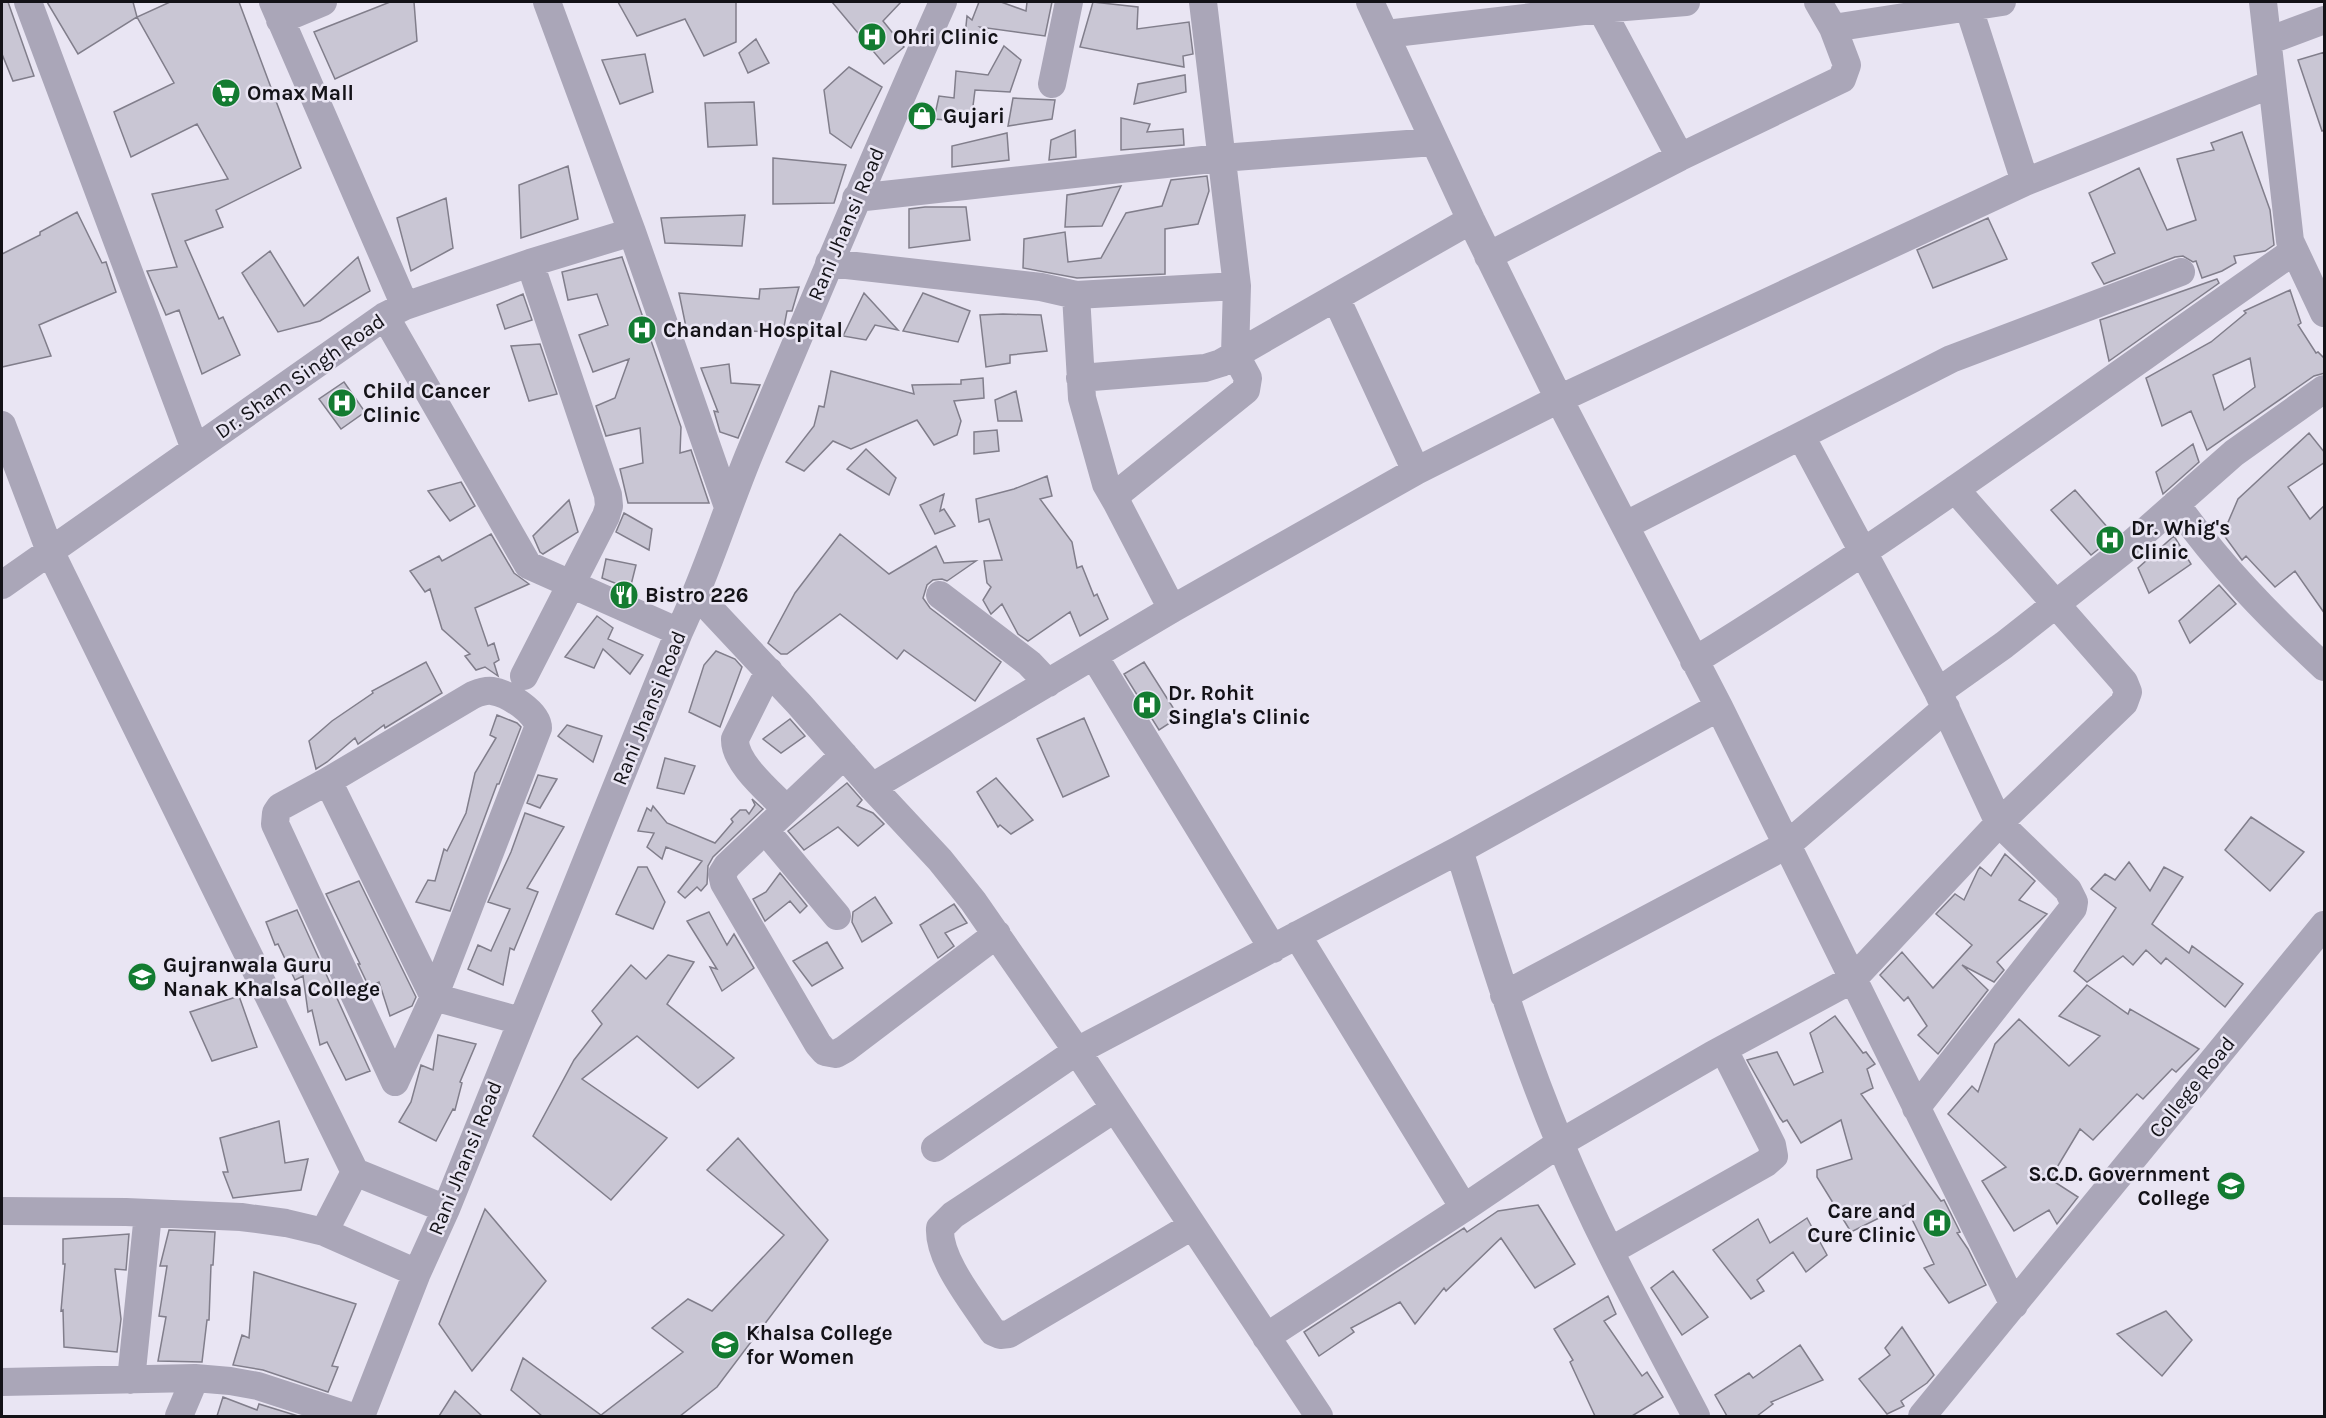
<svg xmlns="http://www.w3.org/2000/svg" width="2326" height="1418" viewBox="0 0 2326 1418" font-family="Karla,sans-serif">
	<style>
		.building { fill: #c9c6d4; stroke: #817e8b; stroke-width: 1.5; fill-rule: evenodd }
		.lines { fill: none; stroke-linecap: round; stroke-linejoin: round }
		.minor { stroke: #aaa6b8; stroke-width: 28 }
		.labels { text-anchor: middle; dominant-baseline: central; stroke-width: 5; stroke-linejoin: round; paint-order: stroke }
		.poi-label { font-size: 21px; font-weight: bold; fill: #131217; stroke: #e9e5f3; text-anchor: start }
		.street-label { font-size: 21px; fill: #131217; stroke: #e9e5f3 }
	</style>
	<rect width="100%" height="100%" fill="#e9e5f3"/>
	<!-- building -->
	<path class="building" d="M2,2H8L34,76L13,81L2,54Z
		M47,2H133L137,17L78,54Z
		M170,2H239L301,168L216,210L223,227L185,241L219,319L223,317L240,355L202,374L179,310L166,315L147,271L177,267L152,194L228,179L197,124L131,157L114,112L174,83L137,17Z
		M390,2H414L417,41L335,79L314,32Z
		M618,2H736V42L704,56L685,19L637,36Z
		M832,2H901L883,21L904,47L884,64Z
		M979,2H1001L1026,11L1027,2H1052L1045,36L980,27L999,42L965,36L967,16L972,20Z
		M1093,2L1138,7L1137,29L1189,22L1193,54L1183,56L1184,67L1080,47Z
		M756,39L769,63L748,73L739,53Z
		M1004,46L1021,60L1010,92L975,90L971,122L934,119L939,96L954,98L956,71L988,75Z
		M2325,52V130L2322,131L2298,60Z
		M645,54L653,92L620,104L602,60Z
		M849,67L882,87L851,148L830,133L824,90Z
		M1185,75L1186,92L1134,104L1138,84Z
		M1013,98L1055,100L1052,119L1008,126Z
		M754,102L757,145L708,147L705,103Z
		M1121,118L1150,124L1147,132L1183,129L1184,145L1121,150Z
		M1075,130L1076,157L1049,160L1051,140Z
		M2242,132L2270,210L2274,245L2265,251L2234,256L2236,263L2222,271L2202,278L2196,261L2193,262L2183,256L2175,257L2104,284L2092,263L2115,253L2089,193L2139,168L2167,230L2196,220L2177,159L2214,150L2211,143Z
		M1007,133L1009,160L952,167V146Z
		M773,158L846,165L834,203L773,204Z
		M568,166L578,219L521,238L519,185Z
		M1207,176L1209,191L1198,224L1165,229V274L1077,278L1023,268L1024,239L1065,232L1068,262L1101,258L1126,213L1162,206L1171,180Z
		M1121,186L1102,226L1065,227L1067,195Z
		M446,198L453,248L411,271L397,218Z
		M925,207H966L970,240L909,248V209Z
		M77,212L102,263L106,262L116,292L39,325L51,356L2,367V254L40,235V232Z
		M745,215L742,246L665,243L661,218Z
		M1988,218L2007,259L1933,288L1917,250Z
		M270,251L304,306L358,257L370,291L320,321L278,332L242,273Z
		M622,257L681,427L680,453L691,450L709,503H628L620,469L643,463L640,428L606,436L596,406L615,398L629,359L593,372L579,335L608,325L597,294L568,300L562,272Z
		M2217,279L2219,283L2109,361L2100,320Z
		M799,287L792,311H787L783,332L745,331V328L687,332L679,293L759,299L760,289Z
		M2290,290L2301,323L2298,325L2316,353L2318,352L2325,359V373L2314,376L2207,450L2191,411L2162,426L2146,378L2211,342L2246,313L2244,311ZM2250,358L2255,387L2224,410L2213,375Z
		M864,293L898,330L875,325L866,340L843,336Z
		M923,293L970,311L958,342L903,331Z
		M523,294L532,320L505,329L497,305Z
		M1003,314L1041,315L1047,351L1010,355V363L986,367L980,315Z
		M540,344L557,394L529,401L511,346Z
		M729,364L731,383L760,385L738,438L720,432L714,411L718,412L701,368Z
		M831,371L914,394L912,385L961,384V380L983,378L984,398L954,401L961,421L957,435L934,445L917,420L851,449L833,441L804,471L786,462L814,426L819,406L824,407Z
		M344,382L365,412L341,429L319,399Z
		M1016,391L1022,421H998L995,400Z
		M997,430L999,451L974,454V432Z
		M2309,433L2325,453V462L2288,487L2310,519L2325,505V614L2295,571L2275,587L2246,556L2242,560L2223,534L2238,499Z
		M2193,444L2199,462L2163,494L2156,472Z
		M866,449L896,478L889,495L847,469Z
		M1047,476L1052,496L1040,499L1072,542L1077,568L1082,566L1094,596L1097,594L1108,619L1080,636L1070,612L1028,641L1018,634L1002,604L991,614L983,600L991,587L987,583L984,561L1002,560L989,519L979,522L976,499L1014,489Z
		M461,482L475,506L450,521L428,491Z
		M2075,490L2115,536L2091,555L2051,510Z
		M944,494L940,511L944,509L955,526L935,534L920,505Z
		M569,500L578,532L543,554L540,552L533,536Z
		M624,513L652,529L649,550L616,532Z
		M491,534L514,573L529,584L475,608L488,646L494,643L499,660L494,663L498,676L485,667L476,670L465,656L470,654L442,629L430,589L425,592L410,571L439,556L442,561Z
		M840,534L889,574L936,546L944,563L976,561L947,581L942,579L933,580L927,585L923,598L930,608L1001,662L975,701L904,650L897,659L840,614L787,654H781L768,643L795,593Z
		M2174,536L2191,564L2149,593L2138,568Z
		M606,559L636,565L630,589L602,578Z
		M2219,585L2236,604L2190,643L2179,621Z
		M597,616L613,628L608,639L643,655L630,674L603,649L594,668L565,657Z
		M716,651L735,659L742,667L720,727L689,712L704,665Z
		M426,662L442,693L385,728L384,725L358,744L355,738L327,762L316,769L309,741L332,721L373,693L372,691Z
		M1144,662L1179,717L1159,730L1124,674Z
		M497,715L517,723L521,727L499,784H497L450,911L416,902L428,880L435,881L444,849L447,851L466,813L475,773L496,738L490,735Z
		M1084,718L1109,776L1063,797L1037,739Z
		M790,719L805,736L781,753L763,739Z
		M567,725L602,736L593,762L558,736Z
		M665,758L695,766L684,794L657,788Z
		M538,775L557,779L540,808L527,803Z
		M996,778L1033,820L1011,834L1000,825L998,827L977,792Z
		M847,783L862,800L857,806L873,813L884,824L858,846L838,827L804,850L788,831Z
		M752,799L763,809L713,857L708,866L707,884L701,891L697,887L685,898L678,892L702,861L666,847L662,859L647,847L654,833L638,831L647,808L651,811L653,806L667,823L715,843L733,822L731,819L740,810H746L749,814L755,805Z
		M525,813L564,827L527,888L538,892L514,950L510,948L503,985L468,969L478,945L491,951L510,909L488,902L511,852Z
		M2251,817L2304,852L2270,891L2225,850Z
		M2005,854L2035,881L2019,900L2047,914L1997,962L2004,970L1994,982L1962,965L1988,990L1938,1054L1918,1035L1927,1026L1908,997L1904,1001L1880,975L1902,952L1933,988L1972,945L1936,914L1955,894L1964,900L1978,870L1980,867L1991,876Z
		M2129,862L2150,891L2164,867L2183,877L2152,924L2189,953L2192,946L2243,984L2225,1007L2166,958L2161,964L2146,950L2133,965L2123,956L2087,982L2074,971L2116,908L2091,889L2105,874L2115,880Z
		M638,867H647L665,902L653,929L616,914Z
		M780,873L807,906L800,913L790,901L765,921L753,899L766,892Z
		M359,881L416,997L412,1006L390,1016L379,982L369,987L358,964H360L326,894Z
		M875,897L892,923L862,942L852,922L853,912Z
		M954,904L967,923L945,933L954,946L938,958L920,925Z
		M297,910L370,1071L346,1080L327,1042L320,1045L312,1010L308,1012L303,976L295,980L278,944L275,945L266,922Z
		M709,912L727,945L734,934L754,968L722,991L710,967L717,969L687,921Z
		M827,942L843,968L812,986L793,961Z
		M668,955L694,962L667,1004L734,1058L698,1088L637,1036L582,1079L667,1138L611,1200L533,1136L574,1060L602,1024L592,1011L631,965L646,979Z
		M2087,985L2128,1014L2130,1009L2199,1049L2176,1072L2172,1069L2143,1099L2137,1094L2093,1140L2080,1129L2050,1179L2078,1197L2057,1224L2049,1210L2014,1231L1982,1181L2006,1167L1948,1114L1972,1086L1978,1092L1995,1044L2019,1019L2069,1066L2100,1036L2059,1016Z
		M239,996L257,1047L212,1061L190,1012Z
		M1835,1016L1863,1053L1866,1052L1875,1064L1867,1069L1873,1088L1861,1094L1941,1201L1944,1200L1960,1232L1957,1233L1968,1249L1986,1285L1949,1303L1924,1268L1934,1264L1905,1205L1851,1232L1817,1177V1170L1852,1159L1841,1120L1801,1143L1787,1120L1783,1122L1780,1118L1747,1060L1777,1052L1794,1085L1823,1072L1810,1033Z
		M438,1035L476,1044L460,1082L462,1083L455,1110L453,1109L436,1141L399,1122L411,1102L421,1065L433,1070Z
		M279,1121L285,1163L308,1159L301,1190L233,1198L223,1172H228L220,1138Z
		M738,1138L828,1240L717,1387L680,1416H542L511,1390L523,1358L601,1415L683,1352L652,1328L688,1299L712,1311L784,1235L707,1170Z
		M1538,1205L1575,1264L1535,1288L1501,1238L1446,1291L1444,1288L1415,1324L1400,1302L1351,1328L1354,1332L1319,1356L1304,1332L1464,1228L1467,1232L1498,1211Z
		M485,1209L546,1281L472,1371L439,1324Z
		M1807,1218L1827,1255L1806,1272L1793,1252L1757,1280L1764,1291L1751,1299L1713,1250L1758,1219L1770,1243Z
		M169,1230L215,1232L213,1265H211L209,1320H207L202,1362L158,1361L166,1317L159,1316L167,1266H160Z
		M129,1234L126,1270L115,1269L121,1319L117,1352L64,1347L63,1310L61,1311L65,1264H63V1239Z
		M1673,1271L1708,1317L1682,1335L1651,1288Z
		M254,1272L356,1304L332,1366L338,1367L328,1392L263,1370L233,1365L242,1335L249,1338Z
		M1608,1296L1616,1314L1604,1321L1642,1376L1647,1372L1663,1397L1632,1416H1595L1570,1362L1573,1360L1554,1329Z
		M2166,1311L2192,1340L2162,1376L2117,1334Z
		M1902,1327L1934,1375L1927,1383L1901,1401L1904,1406L1887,1414L1859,1379L1890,1355L1885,1348Z
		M1800,1345L1823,1380L1771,1402L1773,1404L1757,1416H1727L1715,1395L1749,1373L1753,1378Z
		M455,1391L482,1416H439Z
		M223,1397L257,1410L259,1404L298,1416H217Z"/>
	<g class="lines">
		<!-- minor -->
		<path class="minor" d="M28,2L195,449
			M273,2L405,306
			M547,2L632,232L728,507
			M1370,2L1471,220L1559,399L1719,707L2014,1305
			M1967,2L2025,182
			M2263,2L2290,241L2324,313
			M1601,9L1680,157
			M280,20L323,2
			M1833,28L2002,2
			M1386,34L1601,9L1686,2
			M2268,41L2324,20
			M1052,84L1069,2
			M856,198L1221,158L1434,142
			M1488,256L1680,157L1842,79L1847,65L1833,28L1818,2
			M829,263L1041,287L1076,295L1237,286
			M1076,295L1082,398L1106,484L1117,503
			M1336,298L1416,471
			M385,316L528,565L679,632
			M1080,378L1205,368L1221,363L1471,220
			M2,425L50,551L355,1172L446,1209
			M1801,436L1938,692L2004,645L2123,551L2234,453L2324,389
			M2176,504C2219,565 2270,617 2324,667
			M1626,525L1951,359L2181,272
			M2,585L385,316L405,306L530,263L632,232
			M697,595L799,704L872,787L940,860L973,901L1077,1051L1319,1416
			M940,595L1029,663L1048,683
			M1172,609L1117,503L1116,498L1122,490L1246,390L1248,378L1235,354L1237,286L1203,2
			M1094,656L1273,949
			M1694,661C1900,534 2096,389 2294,251
			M769,671L735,739C734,763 770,792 786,809
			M524,676L606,516L609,506L608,495L530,263
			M844,755L727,866L722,874L724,883L818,1044L825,1052L836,1054L845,1049L997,934
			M328,781L280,807L276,813L275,824L395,1082
			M872,787L1172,609L1416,471L1559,399L2025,182L2272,84
			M765,830L837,916
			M1459,850C1490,949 1520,1048 1560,1143C1599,1237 1649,1326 1696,1416
			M1297,935L1464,1208
			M1504,995L1787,845L1946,708
			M395,1082L434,997L538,728C538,712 507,693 492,691C485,690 478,693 473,695L328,781L434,997L521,1021
			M1916,1108L2073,908L2074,902L2068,890L1999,823L1938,692
			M1114,1109L953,1215L940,1228C938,1260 975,1304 993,1332L1000,1335L1009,1334L1192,1226
			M935,1148L1077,1051L1459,850L1719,707
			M355,1172L324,1232L417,1273
			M2,1211L126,1212L241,1217L286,1223L324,1232
			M1610,1251L1766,1163L1774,1156L1772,1145L1724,1050
			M1266,1337L1464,1208L1560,1143L1712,1055L1853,979L1999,823L2124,703L2128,692L2124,682L1955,489
			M131,1380L148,1214
			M2,1382L195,1378L230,1381L258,1386L350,1416
			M179,1416L195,1378
			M361,1416L417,1273L446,1209L679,632C707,573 726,510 751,450C814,300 877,150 943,2
			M1922,1416L2324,925"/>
	</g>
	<!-- icons -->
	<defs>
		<g id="hospital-disc" transform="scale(1.5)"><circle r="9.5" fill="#137c31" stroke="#e9e5f3"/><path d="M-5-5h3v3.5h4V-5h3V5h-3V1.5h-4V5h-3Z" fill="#fff"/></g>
		<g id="supermarket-disc" transform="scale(1.5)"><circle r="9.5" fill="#137c31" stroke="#e9e5f3"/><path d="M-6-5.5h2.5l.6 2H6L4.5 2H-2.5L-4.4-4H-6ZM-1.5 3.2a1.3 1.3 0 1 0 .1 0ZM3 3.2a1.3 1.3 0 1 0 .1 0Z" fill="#fff"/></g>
		<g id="shop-disc" transform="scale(1.5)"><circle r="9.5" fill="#137c31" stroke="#e9e5f3"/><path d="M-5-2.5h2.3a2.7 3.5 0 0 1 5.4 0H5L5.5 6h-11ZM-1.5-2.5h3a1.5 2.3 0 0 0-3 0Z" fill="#fff"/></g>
		<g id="restaurant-disc" transform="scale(1.5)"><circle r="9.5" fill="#137c31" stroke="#e9e5f3"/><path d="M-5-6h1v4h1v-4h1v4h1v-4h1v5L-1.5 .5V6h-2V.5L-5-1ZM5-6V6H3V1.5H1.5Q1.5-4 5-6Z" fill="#fff"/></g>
		<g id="university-disc" transform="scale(1.5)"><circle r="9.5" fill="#137c31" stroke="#e9e5f3"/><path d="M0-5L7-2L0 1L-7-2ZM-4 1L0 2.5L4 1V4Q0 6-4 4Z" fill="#fff"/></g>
	</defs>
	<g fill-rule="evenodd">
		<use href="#hospital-disc" x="872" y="37"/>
		<use href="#supermarket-disc" x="226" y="93"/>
		<use href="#shop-disc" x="922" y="116"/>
		<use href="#hospital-disc" x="642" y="330"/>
		<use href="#hospital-disc" x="342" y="403"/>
		<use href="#hospital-disc" x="2110" y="540"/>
		<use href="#restaurant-disc" x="624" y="595"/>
		<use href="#hospital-disc" x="1147" y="705"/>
		<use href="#university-disc" x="142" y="977"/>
		<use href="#university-disc" x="2231" y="1186"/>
		<use href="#hospital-disc" x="1937" y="1223"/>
		<use href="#university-disc" x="725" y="1345"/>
	</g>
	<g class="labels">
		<!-- poi labels -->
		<g class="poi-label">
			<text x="893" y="37">Ohri Clinic</text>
			<text x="247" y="93">Omax Mall</text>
			<text x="943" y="116">Gujari</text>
			<text x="663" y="330">Chandan Hospital</text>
			<text x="363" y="391">Child Cancer<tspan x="363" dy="24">Clinic</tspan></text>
			<text x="2131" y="528">Dr. Whig's<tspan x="2131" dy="24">Clinic</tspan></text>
			<text x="645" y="595">Bistro 226</text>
			<text x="1168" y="693">Dr. Rohit<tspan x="1168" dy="24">Singla's Clinic</tspan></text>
			<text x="163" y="965">Gujranwala Guru<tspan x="163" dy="24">Nanak Khalsa College</tspan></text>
			<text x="2210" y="1174" text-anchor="end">S.C.D. Government<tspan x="2210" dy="24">College</tspan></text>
			<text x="1916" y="1211" text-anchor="end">Care and<tspan x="1916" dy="24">Cure Clinic</tspan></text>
			<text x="746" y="1333">Khalsa College<tspan x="746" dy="24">for Women</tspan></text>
		</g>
		<!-- street labels -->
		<g class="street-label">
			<text transform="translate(846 224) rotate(-67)">Rani Jhansi Road</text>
			<text transform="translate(300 376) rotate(-35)">Dr. Sham Singh Road</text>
			<text transform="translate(649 708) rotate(-68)">Rani Jhansi Road</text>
			<text transform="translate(2192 1087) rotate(-51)">College Road</text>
			<text transform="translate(465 1158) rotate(-68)">Rani Jhansi Road</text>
		</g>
	</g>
	<!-- border -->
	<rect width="2326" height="1418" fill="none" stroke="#131217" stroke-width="6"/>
</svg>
